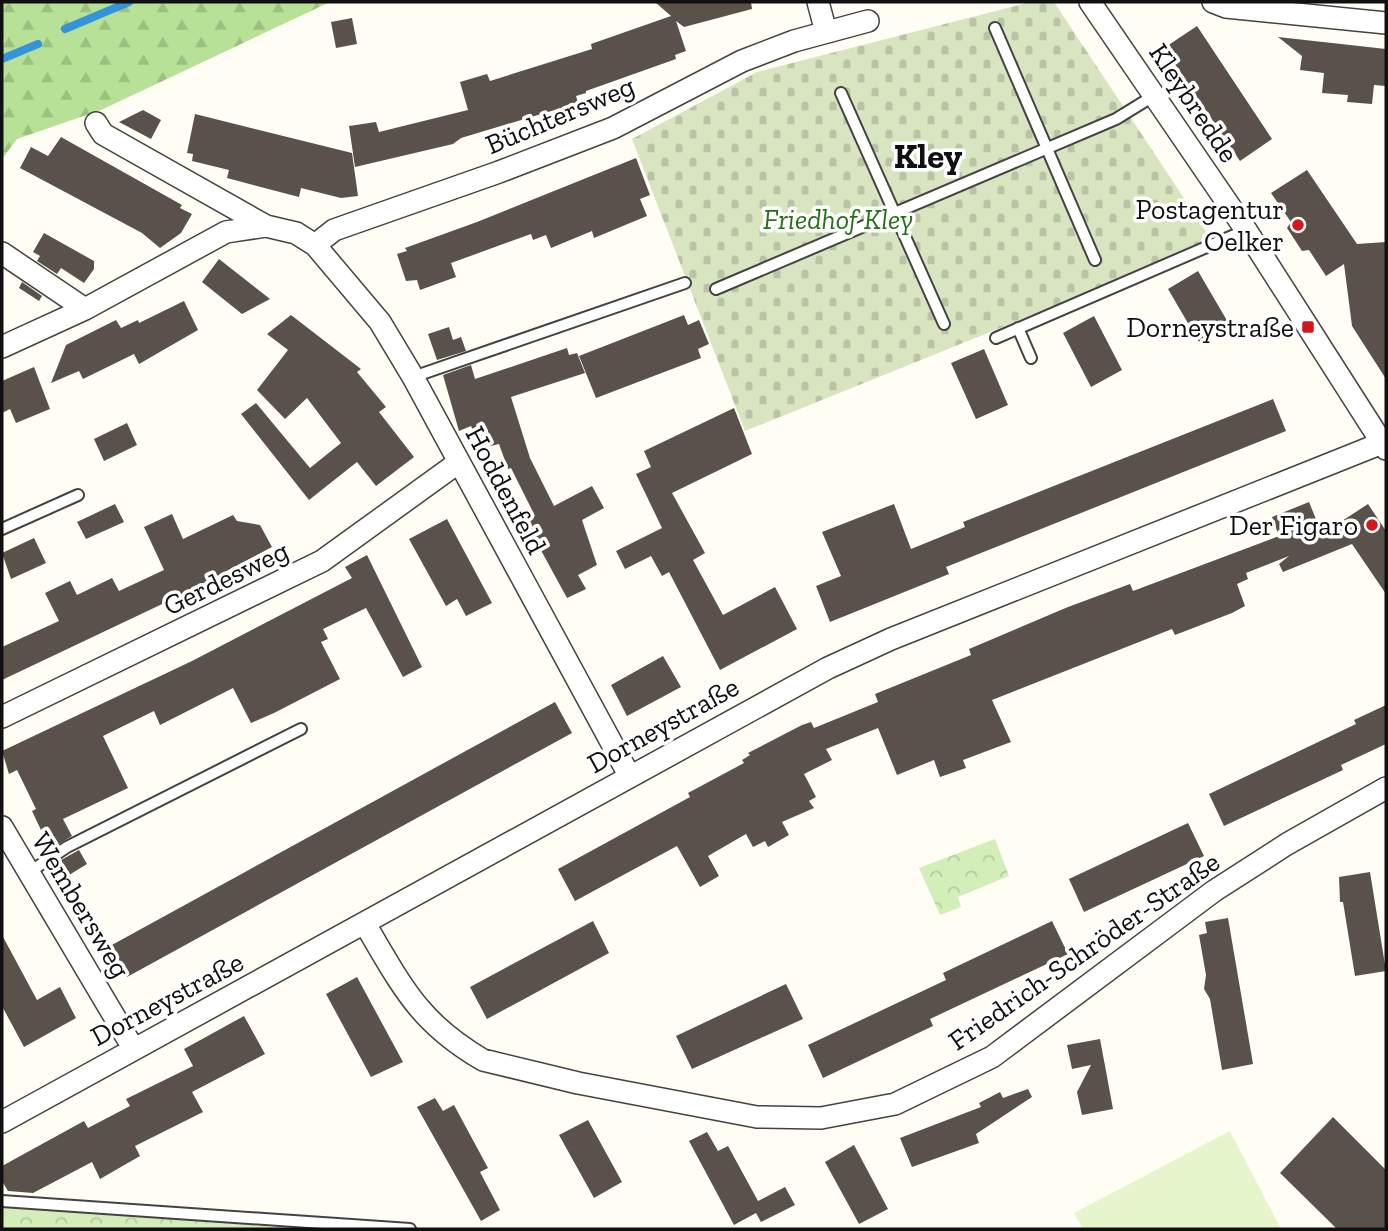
<svg xmlns="http://www.w3.org/2000/svg" width="1388" height="1231" viewBox="0 0 1388 1231" font-family="'Zilla Slab',serif">
	<style>
		.forest { fill: url(#forest-firs) }
		.cemetery { fill: url(#cemetery-stones) }
		.park { fill: url(#park-crowns) }
		.pitch { fill: #e6f5cb }
		.lines { fill: none; stroke-linecap: round; stroke-linejoin: round }
		.stream { stroke: #3394da; stroke-width: 8 }
		.building { fill: #5a514b }
		.service-casing { stroke: #434343; stroke-width: 14 }
		.minor-casing { stroke: #434343; stroke-width: 24 }
		.service { stroke: #fff; stroke-width: 10 }
		.minor { stroke: #fff; stroke-width: 21 }
		.poi-dot { fill: #cf191f; stroke: #fff; stroke-width: 2.5 }
		.labels { text-anchor: middle; dominant-baseline: central; stroke-width: 7; stroke-linejoin: round; paint-order: stroke }
		.street-label { font-size: 28px; fill: #101010; stroke: #fff }
		.poi-label { font-size: 28px; fill: #101010; stroke: #fff; text-anchor: end }
		.park-label { font-size: 28px; font-style: italic; fill: #297019; stroke: #fff }
		.district-label { font-size: 35px; font-weight: bold; fill: #101010; stroke: #fff }
	</style>
	<defs>
		<pattern id="forest-firs" width="22" height="20" patternUnits="userSpaceOnUse" patternTransform="scale(1.75)"><rect width="22" height="20" fill="#b6e196"/><path d="M5 1l3.5 6h-7zM16 11l3.5 6h-7z" fill="#9bc080"/></pattern>
		<pattern id="cemetery-stones" width="16" height="16" patternUnits="userSpaceOnUse" patternTransform="scale(1.75)"><rect width="16" height="16" fill="#d9e5c1"/><path d="M2 7V4a2 2 0 0 1 4 0v3zM10 15v-3a2 2 0 0 1 4 0v3z" fill="#b9c3a5"/></pattern>
		<pattern id="park-crowns" width="20" height="18" patternUnits="userSpaceOnUse" patternTransform="scale(1.75)"><rect width="20" height="18" fill="#d3eeb8"/><path d="M2 6a3 3 0 1 1 6 0M12 15a3 3 0 1 1 6 0" fill="none" stroke="#b4cb9d"/></pattern>
	</defs>
	<rect width="100%" height="100%" fill="#fffdf4"/>
	<!-- forest -->
	<path class="forest" d="M2,2H330L101,110L17,139L2,159Z"/>
	<!-- cemetery -->
	<path class="cemetery" d="M1031,2H1054L1213,242L745,431L632,139L757,72Z"/>
	<!-- park -->
	<path class="park" d="M995,839L1009,876L958,897L961,907L940,915L919,868Z
		M2,1204L276,1227L315,1229H2Z"/>
	<!-- pitch -->
	<path class="pitch" d="M1230,1131L1281,1229H1083L1074,1213Z"/>
	<g class="lines">
		<!-- stream -->
		<path class="stream" d="M65,29L129,2
			M2,59L38,44"/>
	</g>
	<!-- building -->
	<path class="building" d="M655,2H751L752,9L684,27L676,21L686,51L675,55L676,59L586,91V93L576,96L578,103L461,138L453,144L355,167L349,126L376,122L379,132L468,110L460,82L487,74L490,81L592,49L591,44L671,16Z
		M352,18L357,44L336,48L331,22Z
		M1197,26L1272,139L1240,161L1164,48Z
		M1278,37L1386,49V86L1374,85L1372,104L1347,102L1348,95L1322,93L1324,73L1300,70L1302,56Z
		M143,110L161,120L151,139L119,122Z
		M195,114L352,153L358,196L341,198L301,188L299,197L227,178L229,170L192,161L193,154L187,153Z
		M61,137L182,205L180,208L192,214L181,233L160,248L142,233L20,168L31,147L48,156Z
		M636,158L650,195L640,199L647,216L594,238L592,231L551,248L546,235L533,240L531,234L451,263L456,277L420,290L417,280L406,281L397,254L407,251L405,248L477,222Z
		M1307,170L1357,244L1386,242V379L1352,326L1344,264L1326,276L1309,250L1302,251L1287,228L1291,222L1271,193Z
		M44,233L94,261V269L84,283L61,268L57,274L37,261L40,256L33,252Z
		M219,259L270,299L242,314L202,282Z
		M1198,271L1229,324L1199,342L1168,289Z
		M22,282L42,296L39,301L19,288Z
		M184,301L198,330L139,364L134,354L83,379L79,371L51,383L66,345L116,320L121,328L138,320L139,323Z
		M291,315L361,369L357,372L386,407L379,412L414,457L376,486L357,462L309,500L241,414L256,403L310,468L341,443L307,398L285,419L257,390L288,350L267,334Z
		M684,315L688,325L699,320L709,344L698,349L701,358L596,398L579,356Z
		M1094,316L1122,370L1091,387L1063,333Z
		M449,327L453,340L461,337L466,351L437,360L428,334Z
		M567,348L569,355L577,353L585,373L511,397L530,458L554,506L592,486L604,508L582,520L597,565L578,575L586,589L567,598L525,521L535,516L511,468L508,469L499,444L482,448L471,426L459,431L443,375L471,365L475,379Z
		M984,349L1008,405L976,419L951,363Z
		M34,367L50,409L16,423L10,409L2,413V381Z
		M1273,399L1286,431L946,567L949,574L830,622L816,586L841,576L822,532L894,504L911,549L965,527L963,522Z
		M734,408L752,454L672,493L705,553L693,560L723,615L775,587L797,629L720,670L669,572L662,576L651,556L625,569L616,551L662,528L636,474L651,467L644,451Z
		M127,423L137,445L104,461L94,439Z
		M1309,502L1322,534L1368,504L1386,531V594L1352,544L1283,572L1279,564L1289,556L1246,573L1248,579L1237,584L1245,606L1232,613L1175,635L1172,629L992,700L1011,742L963,760L966,768L940,777L934,760L897,775L878,728L826,749L832,760L804,774L816,797L809,801L814,808L782,822L789,835L768,847L765,841L753,847L746,834L708,856L719,876L700,887L677,846L575,901L558,869L690,797L688,793L744,763L742,760L750,755L748,753L802,725L811,722L814,728L878,702L875,694L971,655L969,649L1068,607L1130,584L1133,591L1279,536L1272,517Z
		M115,504L124,522L86,539L77,522Z
		M172,514L183,539L233,515L237,521L260,525L272,547L177,597L2,680V647L59,621L45,593L70,581L77,595L112,578L119,591L164,570L144,527Z
		M447,519L492,603L466,616L457,599L446,606L409,539Z
		M34,538L46,563L11,579L2,553Z
		M367,555L422,667L403,677L366,608L323,629L328,639L321,642L340,679L274,713L251,723L233,688L160,725L154,711L103,736L128,788L63,819L72,836L54,847L44,829L41,830L32,811L36,809L17,770L9,774L2,751L192,661L352,578L345,567Z
		M663,656L681,687L627,716L611,685Z
		M555,702L572,733L127,977L110,946Z
		M1386,705V744L1341,765L1343,770L1224,826L1209,794L1356,724L1354,720Z
		M1188,823L1204,856L1084,912L1069,879Z
		M79,850L87,864L69,875L61,860Z
		M1370,872L1386,971L1355,976L1343,902H1340L1339,877Z
		M1228,918L1253,1064L1222,1070L1210,999L1204,989L1206,975L1199,935L1207,933L1205,922Z
		M593,921L609,953L487,1019L470,987Z
		M1052,921L1068,954L930,1019L933,1026L823,1078L808,1045L946,980L943,973Z
		M2,935L37,1000L60,987L76,1018L24,1047L2,1006Z
		M357,977L403,1062L371,1077L326,994Z
		M786,984L803,1019L692,1069L676,1036Z
		M244,1016L265,1054L192,1092L203,1112L135,1146L140,1156L100,1179L92,1162L33,1193L8,1191L2,1181V1166L84,1121L88,1128L130,1106L126,1099L193,1066L184,1049Z
		M1100,1039L1113,1109L1082,1115L1077,1092L1091,1065L1072,1069L1067,1045Z
		M1028,1089L1032,1097L976,1134L979,1143L912,1167L900,1138L981,1107L979,1103L1000,1092L1003,1098Z
		M435,1098L443,1111L454,1105L488,1168L480,1172L500,1210L481,1221L417,1107Z
		M1333,1117L1386,1170V1229H1337L1280,1173Z
		M588,1120L622,1182L594,1198L559,1135Z
		M707,1132L718,1151L728,1146L758,1201L785,1187L795,1205L761,1222L756,1213L734,1225L689,1141Z
		M854,1145L888,1209L859,1224L825,1162Z"/>
	<g class="lines">
		<!-- service casing -->
		<g class="service-casing">
			<path id="service" d="M995,28L1095,260
				M841,93L944,324
				M716,289L1116,119L1155,95
				M1018,328L1031,358
				M996,338L1246,230
				M413,377L685,283
				M2,529L78,495
				M28,873L67,847L301,729
				M2,1201L410,1229"/>
		</g>
		<!-- minor casing -->
		<g class="minor-casing">
			<path id="minor" d="M818,2L826,32
				M1090,2L1246,230L1386,449
				M1213,2L1226,7L1386,23
				M96,123L103,134L266,226
				M315,245L334,230L499,172L613,128L742,61L794,41L868,21
				M2,253L85,309
				M2,347L85,309L226,232L266,226L296,233L315,245L380,322L413,377L629,775
				M2,717L322,561L459,462
				M2,827L133,1048
				M365,924C402,986 418,1022 483,1060L578,1083L757,1117L821,1118L895,1104L992,1057L1214,891L1287,844L1386,788
				M2,1122L828,668L891,639L1382,443"/>
		</g>
		<!-- service -->
		<use href="#service" class="service"/>
		<!-- minor -->
		<use href="#minor" class="minor"/>
	</g>
	<!-- markers -->
	<g class="poi-dot">
		<circle cx="1298" cy="225" r="7"/>
		<rect x="1301" y="320" width="14" height="14" rx="3.5"/>
		<circle cx="1372" cy="525" r="7"/>
	</g>
	<g class="labels">
		<!-- street labels -->
		<g class="street-label">
			<text transform="translate(1194 103) rotate(56)">Kleybredde</text>
			<text transform="translate(560 115) rotate(-23)">Büchtersweg</text>
			<text transform="translate(506 490) rotate(62)">Hoddenfeld</text>
			<text transform="translate(226 578) rotate(-26)">Gerdesweg</text>
			<text transform="translate(663 725) rotate(-29)">Dorneystraße</text>
			<text transform="translate(81 905) rotate(59)">Wembersweg</text>
			<text transform="translate(1084 951) rotate(-35)">Friedrich-Schröder-Straße</text>
			<text transform="translate(167 999) rotate(-28)">Dorneystraße</text>
		</g>
		<!-- poi labels -->
		<g class="poi-label">
			<text x="1284" y="209">Postagentur<tspan x="1284" dy="32">Oelker</tspan></text>
			<text x="1294" y="327">Dorneystraße</text>
			<text x="1358" y="525">Der Figaro</text>
		</g>
		<!-- park labels -->
		<g class="park-label">
			<text x="838" y="219">Friedhof Kley</text>
		</g>
		<!-- district labels -->
		<g class="district-label">
			<text x="928" y="156">Kley</text>
		</g>
	</g>
	<!-- border -->
	<rect width="1388" height="1231" fill="none" stroke="#101010" stroke-width="7"/>
</svg>
